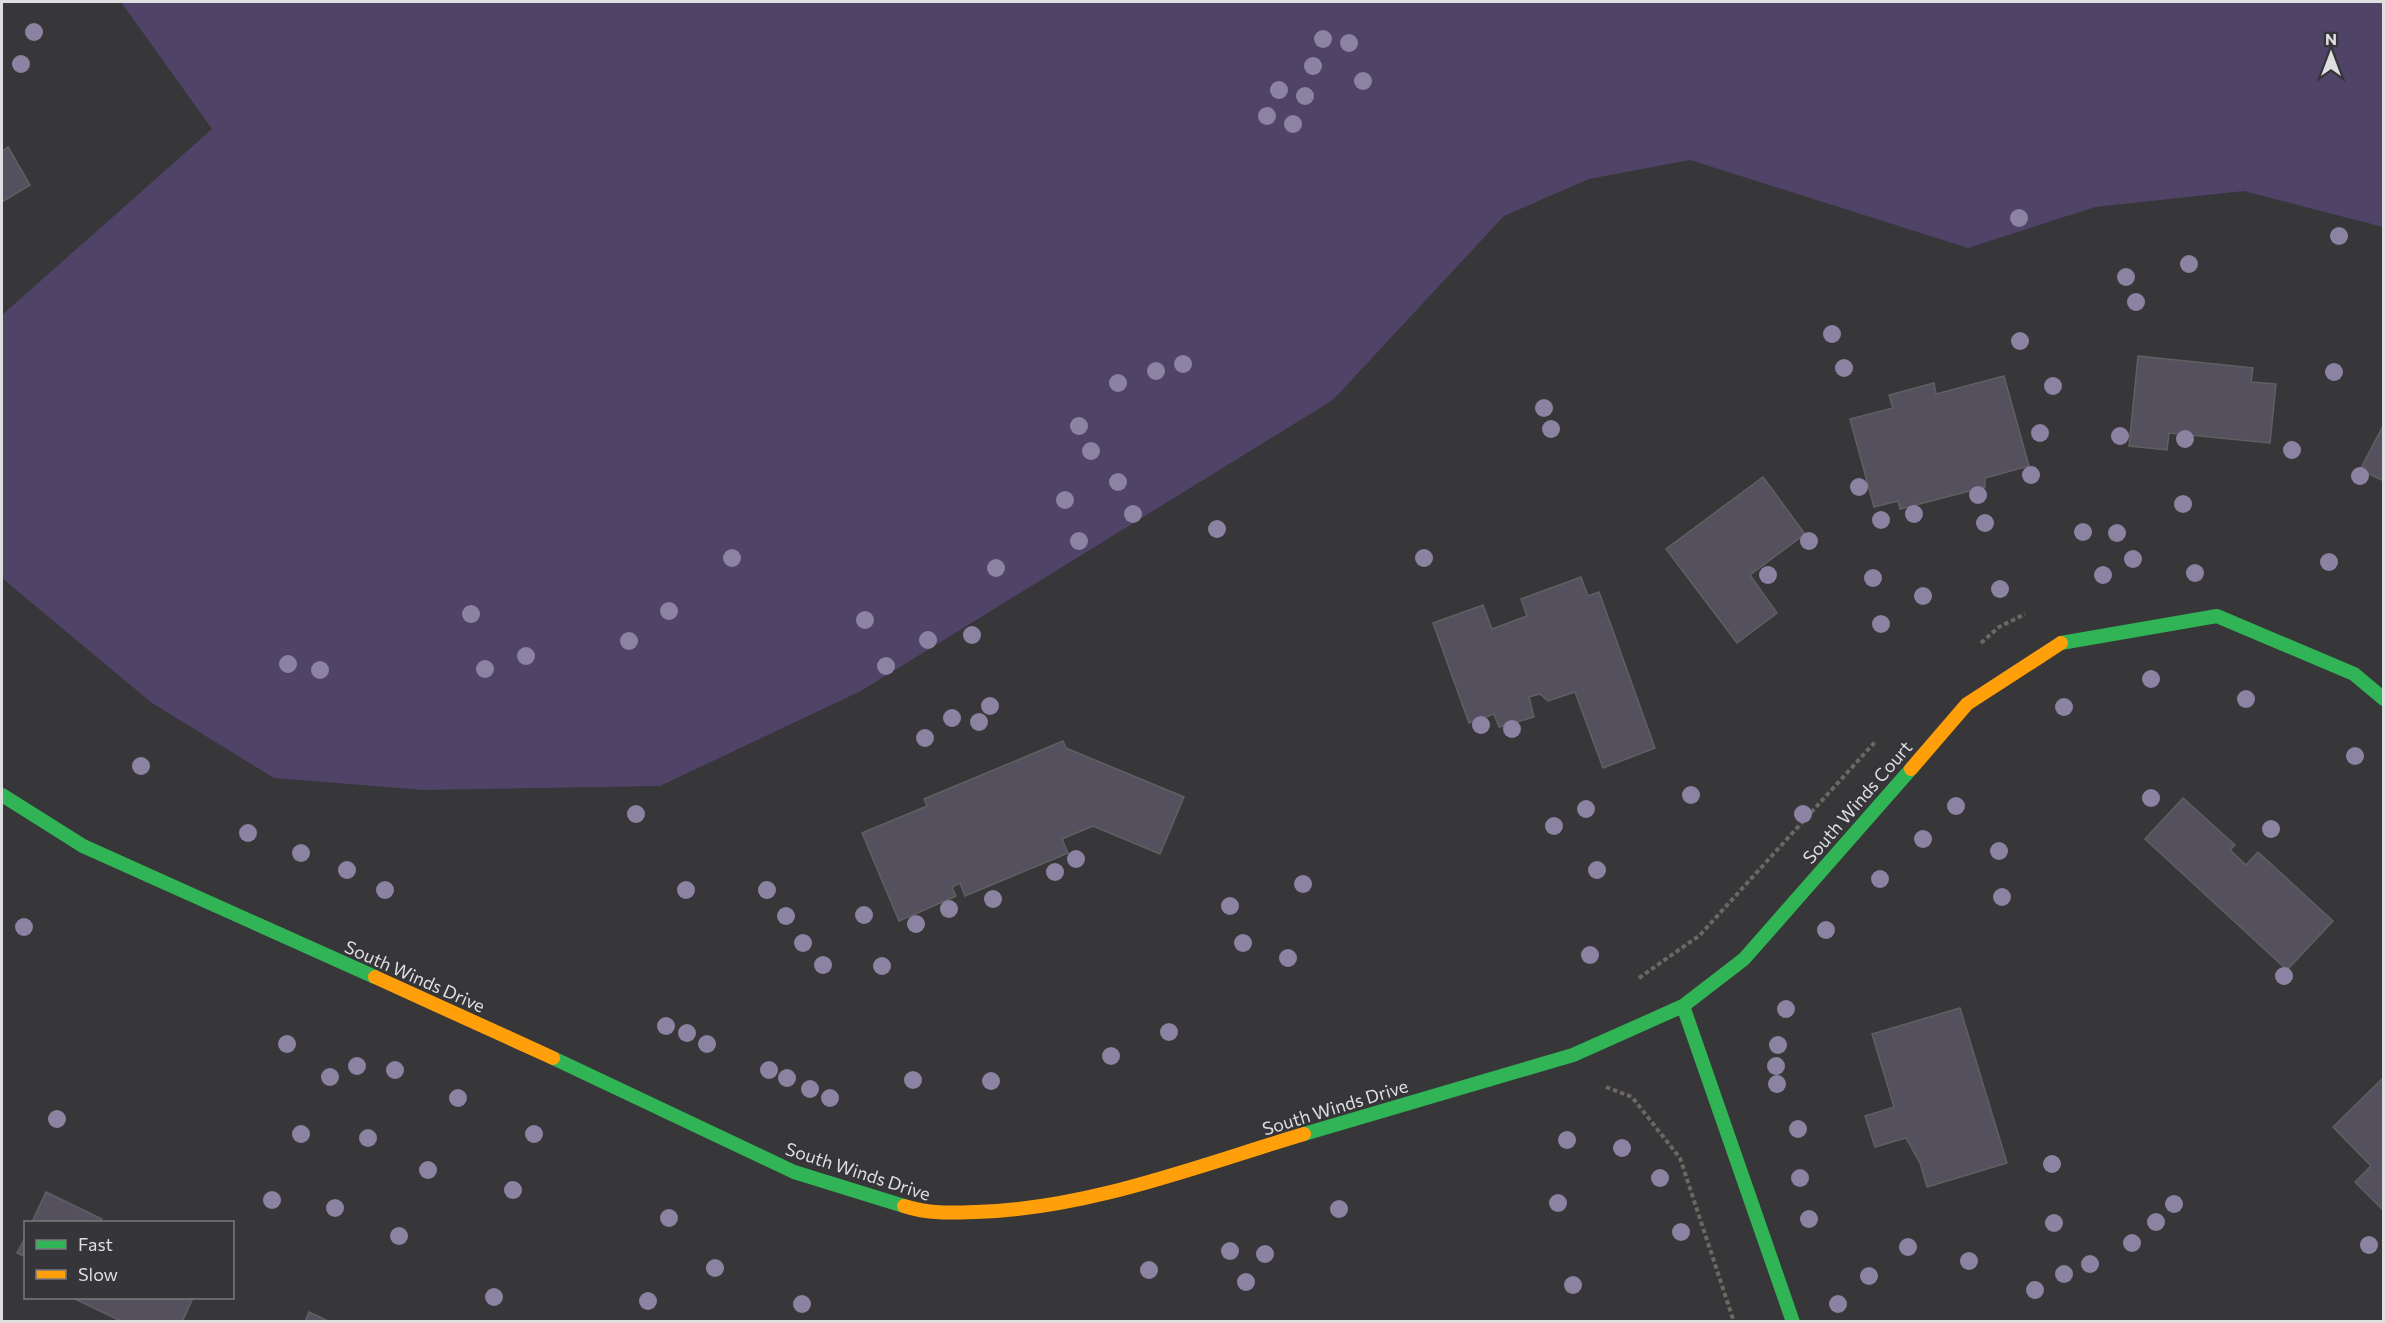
<svg xmlns="http://www.w3.org/2000/svg" width="2385" height="1323" viewBox="0 0 2385 1323" font-family="Commissioner,sans-serif">
	<style>
		.green { fill: #4f4368 }
		.building { fill: #55505e; stroke: #605f61; stroke-width: 1.5 }
		.lines { fill: none; stroke-linecap: round; stroke-linejoin: round }
		.path { stroke: #6d6761; stroke-width: 4; stroke-dasharray: 4.5 3; stroke-linecap: butt }
		.fast { stroke: #30b455; stroke-width: 14 }
		.slow { stroke: #ff9f0a; stroke-width: 14 }
		.tree { fill: #8c82a2 }
		.labels { text-anchor: middle; dominant-baseline: central; stroke-width: 4.5; stroke-linejoin: round; paint-order: stroke }
		.street-label { font-size: 18px; fill: #dfdee0; stroke: #363539 }
	</style>
	<rect width="100%" height="100%" fill="#373638"/>
	<!-- green -->
	<path class="green" d="M121,2H2383V227L2244,191L2095,207L1968,248L1690,160L1589,179L1504,216L1333,400L861,691L660,786L424,790L274,778L152,703L2,578V315L212,129Z"/>
	<!-- building -->
	<path class="building" d="M8,147L30,185L2,202V151Z
		M2138,356L2253,368L2251,382L2276,384L2270,443L2169,433L2167,450L2129,446Z
		M2004,376L2029,466L1985,478V487L1900,509L1898,501L1874,507L1850,419L1893,408L1889,395L1934,383L1936,394Z
		M2384,424V481L2360,470Z
		M1763,477L1805,534L1750,575L1777,613L1737,643L1666,549Z
		M1581,577L1588,596L1599,592L1655,748L1603,768L1575,692L1548,701L1540,694L1529,697L1534,717L1499,727L1494,714L1469,723L1433,623L1483,605L1492,629L1527,616L1521,599Z
		M1063,741L1066,748L1184,797L1160,854L1093,826L1062,839L1068,853L965,896L960,883L952,887L956,896L899,921L862,833L927,806L924,799Z
		M2183,798L2235,845L2230,850L2246,865L2258,852L2333,921L2287,970L2145,839Z
		M1960,1008L2007,1163L1927,1187L1920,1163L1906,1138L1875,1147L1865,1116L1894,1107L1872,1034Z
		M2384,1077V1211L2355,1182L2371,1166L2333,1127Z
		M46,1192L102,1219L100,1222H32Z
		M26,1236V1257L17,1253Z
		M73,1298H193L182,1322H123Z
		M309,1312L330,1322H305Z"/>
	<g class="lines">
		<!-- path -->
		<path class="path" d="M1981,643L1999,627L2025,614
			M1639,978L1700,935L1875,742
			M1606,1087L1632,1097L1680,1158L1734,1322"/>
		<!-- fast -->
		<path class="fast" d="M2061,643L2217,616L2354,674L2384,699
			M2,795L83,846L375,977
			M553,1058L794,1172L904,1206
			M1304,1134L1573,1055L1683,1006
			M1793,1322L1683,1006L1744,959L1911,769"/>
		<!-- slow -->
		<path class="slow" d="M1911,769L1967,704L2061,643
			M375,977L553,1058
			M904,1206C929,1214 950,1213 976,1212C1088,1209 1197,1166 1304,1134"/>
	</g>
	<!-- trees -->
	<g class="tree">
		<circle cx="34" cy="32" r="9"/>
		<circle cx="1323" cy="39" r="9"/>
		<circle cx="1349" cy="43" r="9"/>
		<circle cx="21" cy="64" r="9"/>
		<circle cx="1313" cy="66" r="9"/>
		<circle cx="1363" cy="81" r="9"/>
		<circle cx="1279" cy="90" r="9"/>
		<circle cx="1305" cy="96" r="9"/>
		<circle cx="1267" cy="116" r="9"/>
		<circle cx="1293" cy="124" r="9"/>
		<circle cx="2019" cy="218" r="9"/>
		<circle cx="2339" cy="236" r="9"/>
		<circle cx="2189" cy="264" r="9"/>
		<circle cx="2126" cy="277" r="9"/>
		<circle cx="2136" cy="302" r="9"/>
		<circle cx="1832" cy="334" r="9"/>
		<circle cx="2020" cy="341" r="9"/>
		<circle cx="1183" cy="364" r="9"/>
		<circle cx="1844" cy="368" r="9"/>
		<circle cx="1156" cy="371" r="9"/>
		<circle cx="2334" cy="372" r="9"/>
		<circle cx="1118" cy="383" r="9"/>
		<circle cx="2053" cy="386" r="9"/>
		<circle cx="1544" cy="408" r="9"/>
		<circle cx="1079" cy="426" r="9"/>
		<circle cx="1551" cy="429" r="9"/>
		<circle cx="2040" cy="433" r="9"/>
		<circle cx="2120" cy="436" r="9"/>
		<circle cx="2185" cy="439" r="9"/>
		<circle cx="2292" cy="450" r="9"/>
		<circle cx="1091" cy="451" r="9"/>
		<circle cx="2031" cy="475" r="9"/>
		<circle cx="2360" cy="476" r="9"/>
		<circle cx="1118" cy="482" r="9"/>
		<circle cx="1859" cy="487" r="9"/>
		<circle cx="1978" cy="495" r="9"/>
		<circle cx="1065" cy="500" r="9"/>
		<circle cx="2183" cy="504" r="9"/>
		<circle cx="1133" cy="514" r="9"/>
		<circle cx="1914" cy="514" r="9"/>
		<circle cx="1881" cy="520" r="9"/>
		<circle cx="1985" cy="523" r="9"/>
		<circle cx="1217" cy="529" r="9"/>
		<circle cx="2083" cy="532" r="9"/>
		<circle cx="2117" cy="533" r="9"/>
		<circle cx="1079" cy="541" r="9"/>
		<circle cx="1809" cy="541" r="9"/>
		<circle cx="732" cy="558" r="9"/>
		<circle cx="1424" cy="558" r="9"/>
		<circle cx="2133" cy="559" r="9"/>
		<circle cx="2329" cy="562" r="9"/>
		<circle cx="996" cy="568" r="9"/>
		<circle cx="2195" cy="573" r="9"/>
		<circle cx="1768" cy="575" r="9"/>
		<circle cx="2103" cy="575" r="9"/>
		<circle cx="1873" cy="578" r="9"/>
		<circle cx="2000" cy="589" r="9"/>
		<circle cx="1923" cy="596" r="9"/>
		<circle cx="669" cy="611" r="9"/>
		<circle cx="471" cy="614" r="9"/>
		<circle cx="865" cy="620" r="9"/>
		<circle cx="1881" cy="624" r="9"/>
		<circle cx="972" cy="635" r="9"/>
		<circle cx="928" cy="640" r="9"/>
		<circle cx="629" cy="641" r="9"/>
		<circle cx="526" cy="656" r="9"/>
		<circle cx="288" cy="664" r="9"/>
		<circle cx="886" cy="666" r="9"/>
		<circle cx="485" cy="669" r="9"/>
		<circle cx="320" cy="670" r="9"/>
		<circle cx="2151" cy="679" r="9"/>
		<circle cx="2246" cy="699" r="9"/>
		<circle cx="990" cy="706" r="9"/>
		<circle cx="2064" cy="707" r="9"/>
		<circle cx="952" cy="718" r="9"/>
		<circle cx="979" cy="722" r="9"/>
		<circle cx="1481" cy="725" r="9"/>
		<circle cx="1512" cy="729" r="9"/>
		<circle cx="925" cy="738" r="9"/>
		<circle cx="2355" cy="756" r="9"/>
		<circle cx="141" cy="766" r="9"/>
		<circle cx="1691" cy="795" r="9"/>
		<circle cx="2151" cy="798" r="9"/>
		<circle cx="1956" cy="806" r="9"/>
		<circle cx="1586" cy="809" r="9"/>
		<circle cx="636" cy="814" r="9"/>
		<circle cx="1803" cy="814" r="9"/>
		<circle cx="1554" cy="826" r="9"/>
		<circle cx="2271" cy="829" r="9"/>
		<circle cx="248" cy="833" r="9"/>
		<circle cx="1923" cy="839" r="9"/>
		<circle cx="1999" cy="851" r="9"/>
		<circle cx="301" cy="853" r="9"/>
		<circle cx="1076" cy="859" r="9"/>
		<circle cx="347" cy="870" r="9"/>
		<circle cx="1597" cy="870" r="9"/>
		<circle cx="1055" cy="872" r="9"/>
		<circle cx="1880" cy="879" r="9"/>
		<circle cx="1303" cy="884" r="9"/>
		<circle cx="385" cy="890" r="9"/>
		<circle cx="686" cy="890" r="9"/>
		<circle cx="767" cy="890" r="9"/>
		<circle cx="2002" cy="897" r="9"/>
		<circle cx="993" cy="899" r="9"/>
		<circle cx="1230" cy="906" r="9"/>
		<circle cx="949" cy="909" r="9"/>
		<circle cx="864" cy="915" r="9"/>
		<circle cx="786" cy="916" r="9"/>
		<circle cx="916" cy="924" r="9"/>
		<circle cx="24" cy="927" r="9"/>
		<circle cx="1826" cy="930" r="9"/>
		<circle cx="803" cy="943" r="9"/>
		<circle cx="1243" cy="943" r="9"/>
		<circle cx="1590" cy="955" r="9"/>
		<circle cx="1288" cy="958" r="9"/>
		<circle cx="823" cy="965" r="9"/>
		<circle cx="882" cy="966" r="9"/>
		<circle cx="2284" cy="976" r="9"/>
		<circle cx="1786" cy="1009" r="9"/>
		<circle cx="666" cy="1026" r="9"/>
		<circle cx="1169" cy="1032" r="9"/>
		<circle cx="687" cy="1033" r="9"/>
		<circle cx="287" cy="1044" r="9"/>
		<circle cx="707" cy="1044" r="9"/>
		<circle cx="1778" cy="1045" r="9"/>
		<circle cx="1111" cy="1056" r="9"/>
		<circle cx="357" cy="1066" r="9"/>
		<circle cx="1776" cy="1066" r="9"/>
		<circle cx="395" cy="1070" r="9"/>
		<circle cx="769" cy="1070" r="9"/>
		<circle cx="330" cy="1077" r="9"/>
		<circle cx="787" cy="1078" r="9"/>
		<circle cx="913" cy="1080" r="9"/>
		<circle cx="991" cy="1081" r="9"/>
		<circle cx="1777" cy="1084" r="9"/>
		<circle cx="810" cy="1089" r="9"/>
		<circle cx="458" cy="1098" r="9"/>
		<circle cx="830" cy="1098" r="9"/>
		<circle cx="57" cy="1119" r="9"/>
		<circle cx="1798" cy="1129" r="9"/>
		<circle cx="301" cy="1134" r="9"/>
		<circle cx="534" cy="1134" r="9"/>
		<circle cx="368" cy="1138" r="9"/>
		<circle cx="1567" cy="1140" r="9"/>
		<circle cx="1622" cy="1148" r="9"/>
		<circle cx="2052" cy="1164" r="9"/>
		<circle cx="428" cy="1170" r="9"/>
		<circle cx="1660" cy="1178" r="9"/>
		<circle cx="1800" cy="1178" r="9"/>
		<circle cx="513" cy="1190" r="9"/>
		<circle cx="272" cy="1200" r="9"/>
		<circle cx="1558" cy="1203" r="9"/>
		<circle cx="2174" cy="1204" r="9"/>
		<circle cx="335" cy="1208" r="9"/>
		<circle cx="1339" cy="1209" r="9"/>
		<circle cx="669" cy="1218" r="9"/>
		<circle cx="1809" cy="1219" r="9"/>
		<circle cx="2156" cy="1222" r="9"/>
		<circle cx="2054" cy="1223" r="9"/>
		<circle cx="1681" cy="1232" r="9"/>
		<circle cx="399" cy="1236" r="9"/>
		<circle cx="2132" cy="1243" r="9"/>
		<circle cx="2369" cy="1245" r="9"/>
		<circle cx="1908" cy="1247" r="9"/>
		<circle cx="1230" cy="1251" r="9"/>
		<circle cx="1265" cy="1254" r="9"/>
		<circle cx="1969" cy="1261" r="9"/>
		<circle cx="2090" cy="1264" r="9"/>
		<circle cx="715" cy="1268" r="9"/>
		<circle cx="1149" cy="1270" r="9"/>
		<circle cx="2064" cy="1274" r="9"/>
		<circle cx="1869" cy="1276" r="9"/>
		<circle cx="1246" cy="1282" r="9"/>
		<circle cx="1573" cy="1285" r="9"/>
		<circle cx="2035" cy="1290" r="9"/>
		<circle cx="494" cy="1297" r="9"/>
		<circle cx="648" cy="1301" r="9"/>
		<circle cx="802" cy="1304" r="9"/>
		<circle cx="1838" cy="1304" r="9"/>
	</g>
	<g class="labels">
		<!-- street labels -->
		<g class="street-label">
			<text transform="translate(1857 802) rotate(-49)">South Winds Court</text>
			<text transform="translate(415 976) rotate(24)">South Winds Drive</text>
			<text transform="translate(1335 1107) rotate(-17)">South Winds Drive</text>
			<text transform="translate(858 1171) rotate(18)">South Winds Drive</text>
		</g>
	</g>
	<!-- border -->
	<rect width="2385" height="1323" fill="none" stroke="#dfdee0" stroke-width="6"/>
	<!-- legend -->
	<rect x="24" y="1221" width="210" height="78" fill="#363539" stroke="#7a797c" stroke-width="1.5"/>
	<rect x="36" y="1240" width="30" height="9" fill="#30b455" stroke="#7a797c" stroke-width="1.5"/>
	<text x="78" y="1251" font-size="18" fill="#dfdee0">Fast</text>
	<rect x="36" y="1270" width="30" height="9" fill="#ff9f0a" stroke="#7a797c" stroke-width="1.5"/>
	<text x="78" y="1281" font-size="18" fill="#dfdee0">Slow</text>
	<!-- north arrow -->
	<g transform="translate(2331 54)" stroke="#363539" stroke-width="4.5" paint-order="stroke">
	<path d="M0-4.5L10 22L0 15L-10 22Z" fill="#dfdee0"/>
	<text y="-9" font-size="16" font-weight="bold" text-anchor="middle" fill="#dfdee0">N</text>
	</g>
</svg>
